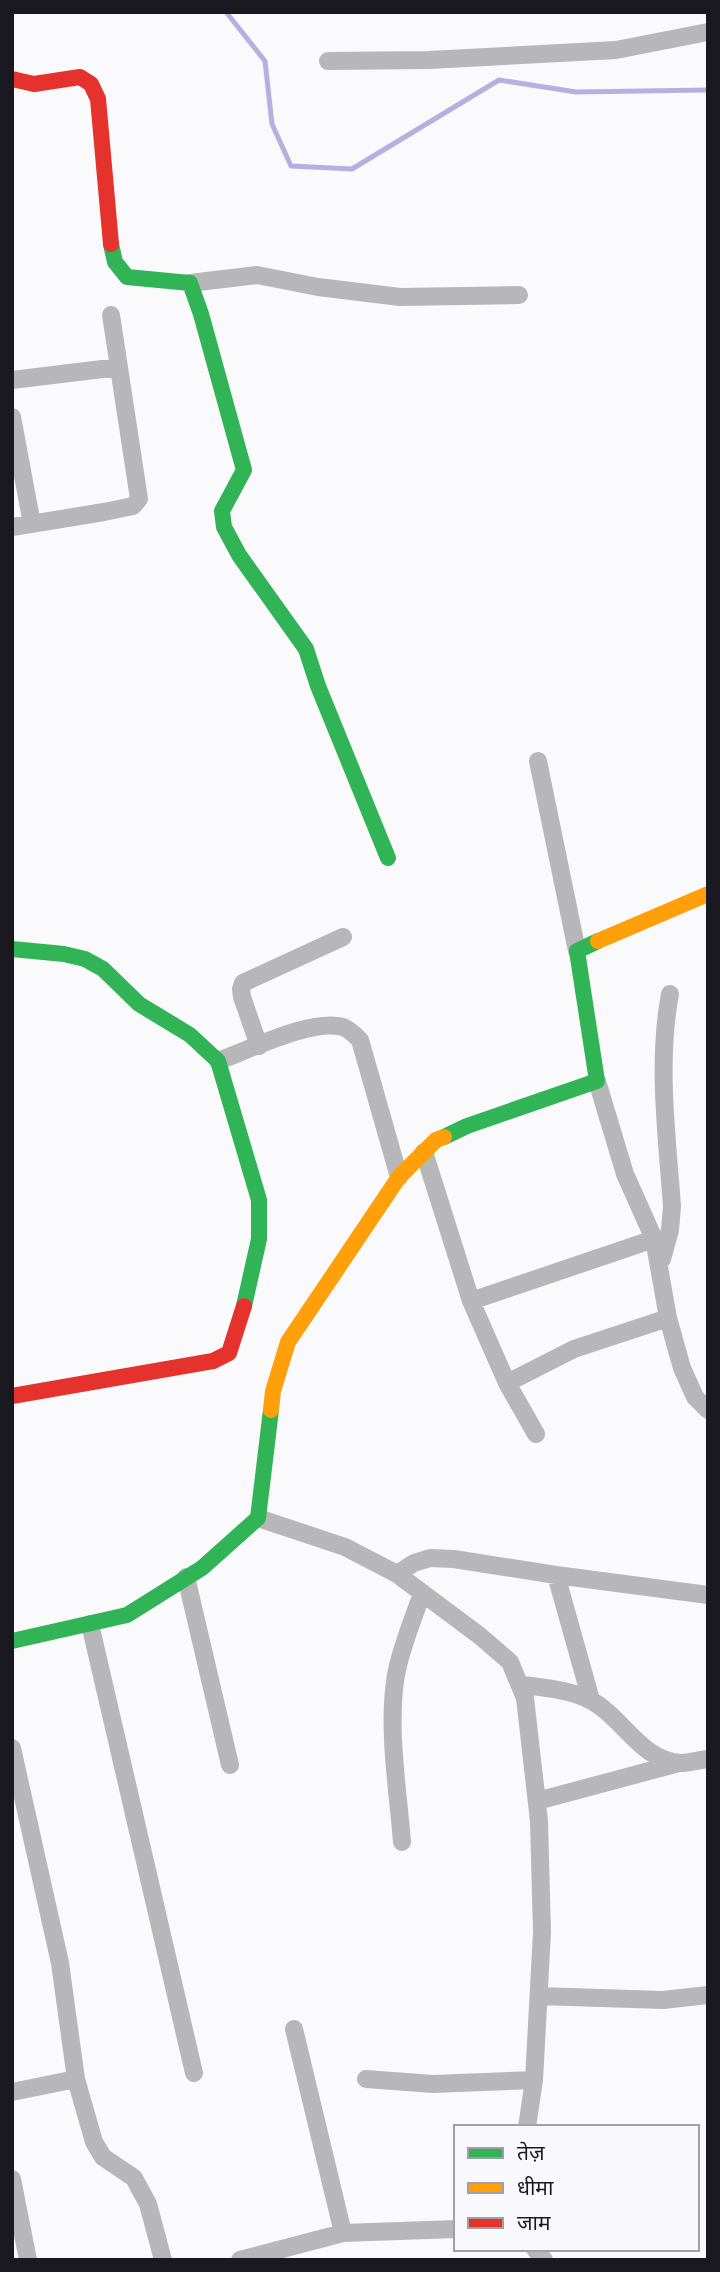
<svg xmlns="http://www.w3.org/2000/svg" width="720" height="2272" viewBox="0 0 720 2272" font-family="Figtree,'Noto Sans Devanagari',sans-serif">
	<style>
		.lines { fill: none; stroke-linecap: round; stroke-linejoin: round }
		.stream { stroke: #b6b0e1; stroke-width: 5 }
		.street { stroke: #b7b7b9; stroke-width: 18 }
		.fast { stroke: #30b455; stroke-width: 16 }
		.slow { stroke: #ff9f0a; stroke-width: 16 }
		.jam { stroke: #e5322d; stroke-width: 16 }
	</style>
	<rect width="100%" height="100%" fill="#fafafc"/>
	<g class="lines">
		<!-- stream -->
		<path class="stream" d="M226,12L265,61L272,124L291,166L352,169L499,80L576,92L708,90"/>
		<!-- street -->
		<path class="street" d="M328,61L429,60L616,50L708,32
			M190,283L257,275L318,287L400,297L519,295
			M12,380L119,367
			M12,417L32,524
			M12,527L104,512L133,506L139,499L111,315
			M538,761L577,951
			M259,1046L242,997L241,989L243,983L343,937
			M218,1061C249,1050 312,1018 343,1027C349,1029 355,1035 360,1040L399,1177
			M597,1081L625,1174L654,1239L668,1318L682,1368L695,1397L708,1410
			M424,1152L471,1301L507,1383L536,1434
			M662,1259L670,1230L672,1206C667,1136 657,1063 670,994
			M471,1301L654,1239
			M507,1383L574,1349L668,1318
			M258,1518L345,1547L397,1574L480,1636L510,1662L525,1698L539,1821L542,1932L534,2080L527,2127
			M397,1574L414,1563L430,1558L454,1559L556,1575L708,1595
			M556,1575L591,1700
			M186,1577L230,1765
			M90,1624L194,2073
			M519,1684C542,1688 567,1689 588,1699C622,1715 640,1761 681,1763C689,1763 699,1760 708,1759
			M12,1748L60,1963L76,2079L94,2142L103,2157L134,2178L148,2204L163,2260
			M537,1801L679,1763
			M402,1842C398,1790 387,1727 396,1675C401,1647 413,1620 422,1593
			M539,1996L663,2000L708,1995
			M294,2029L343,2233
			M366,2079L433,2084L534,2080
			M12,2092L76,2079
			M12,2179L28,2260
			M535,2249L544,2260
			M240,2260L343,2233L456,2229"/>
		<!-- fast -->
		<path class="fast" d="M111,244L115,262L127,277L190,283L201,314L244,470L222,511L224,527L239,555L306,649L318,686L388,858
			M12,949L64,954L85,959L103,969L139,1004L190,1035L218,1061L259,1200V1239L244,1306
			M444,1137L467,1126L597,1081L577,951L598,941
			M12,1641L127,1615L202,1568L258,1518L271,1410"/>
		<!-- slow -->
		<path class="slow" d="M598,941L708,894
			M271,1410L273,1391L288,1342L399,1177L436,1140L444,1137"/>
		<!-- jam -->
		<path class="jam" d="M12,79L34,84L80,77L91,84L98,99L111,244
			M12,1396L213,1361L229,1353L244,1306"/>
	</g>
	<!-- border -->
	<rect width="720" height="2272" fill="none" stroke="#1a1920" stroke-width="28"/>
	<!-- legend -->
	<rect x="454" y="2125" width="245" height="126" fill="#f9f9fd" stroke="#a09fa5" stroke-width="2"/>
	<rect x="468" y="2148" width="35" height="10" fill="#30b455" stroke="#a09fa5" stroke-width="2"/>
	<text x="517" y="2160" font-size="21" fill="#1a1920">तेज़</text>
	<rect x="468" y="2183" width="35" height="10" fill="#ff9f0a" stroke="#a09fa5" stroke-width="2"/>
	<text x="517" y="2195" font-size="21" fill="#1a1920">धीमा</text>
	<rect x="468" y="2218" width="35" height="10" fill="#e5322d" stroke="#a09fa5" stroke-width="2"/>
	<text x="517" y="2230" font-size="21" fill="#1a1920">जाम</text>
</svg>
